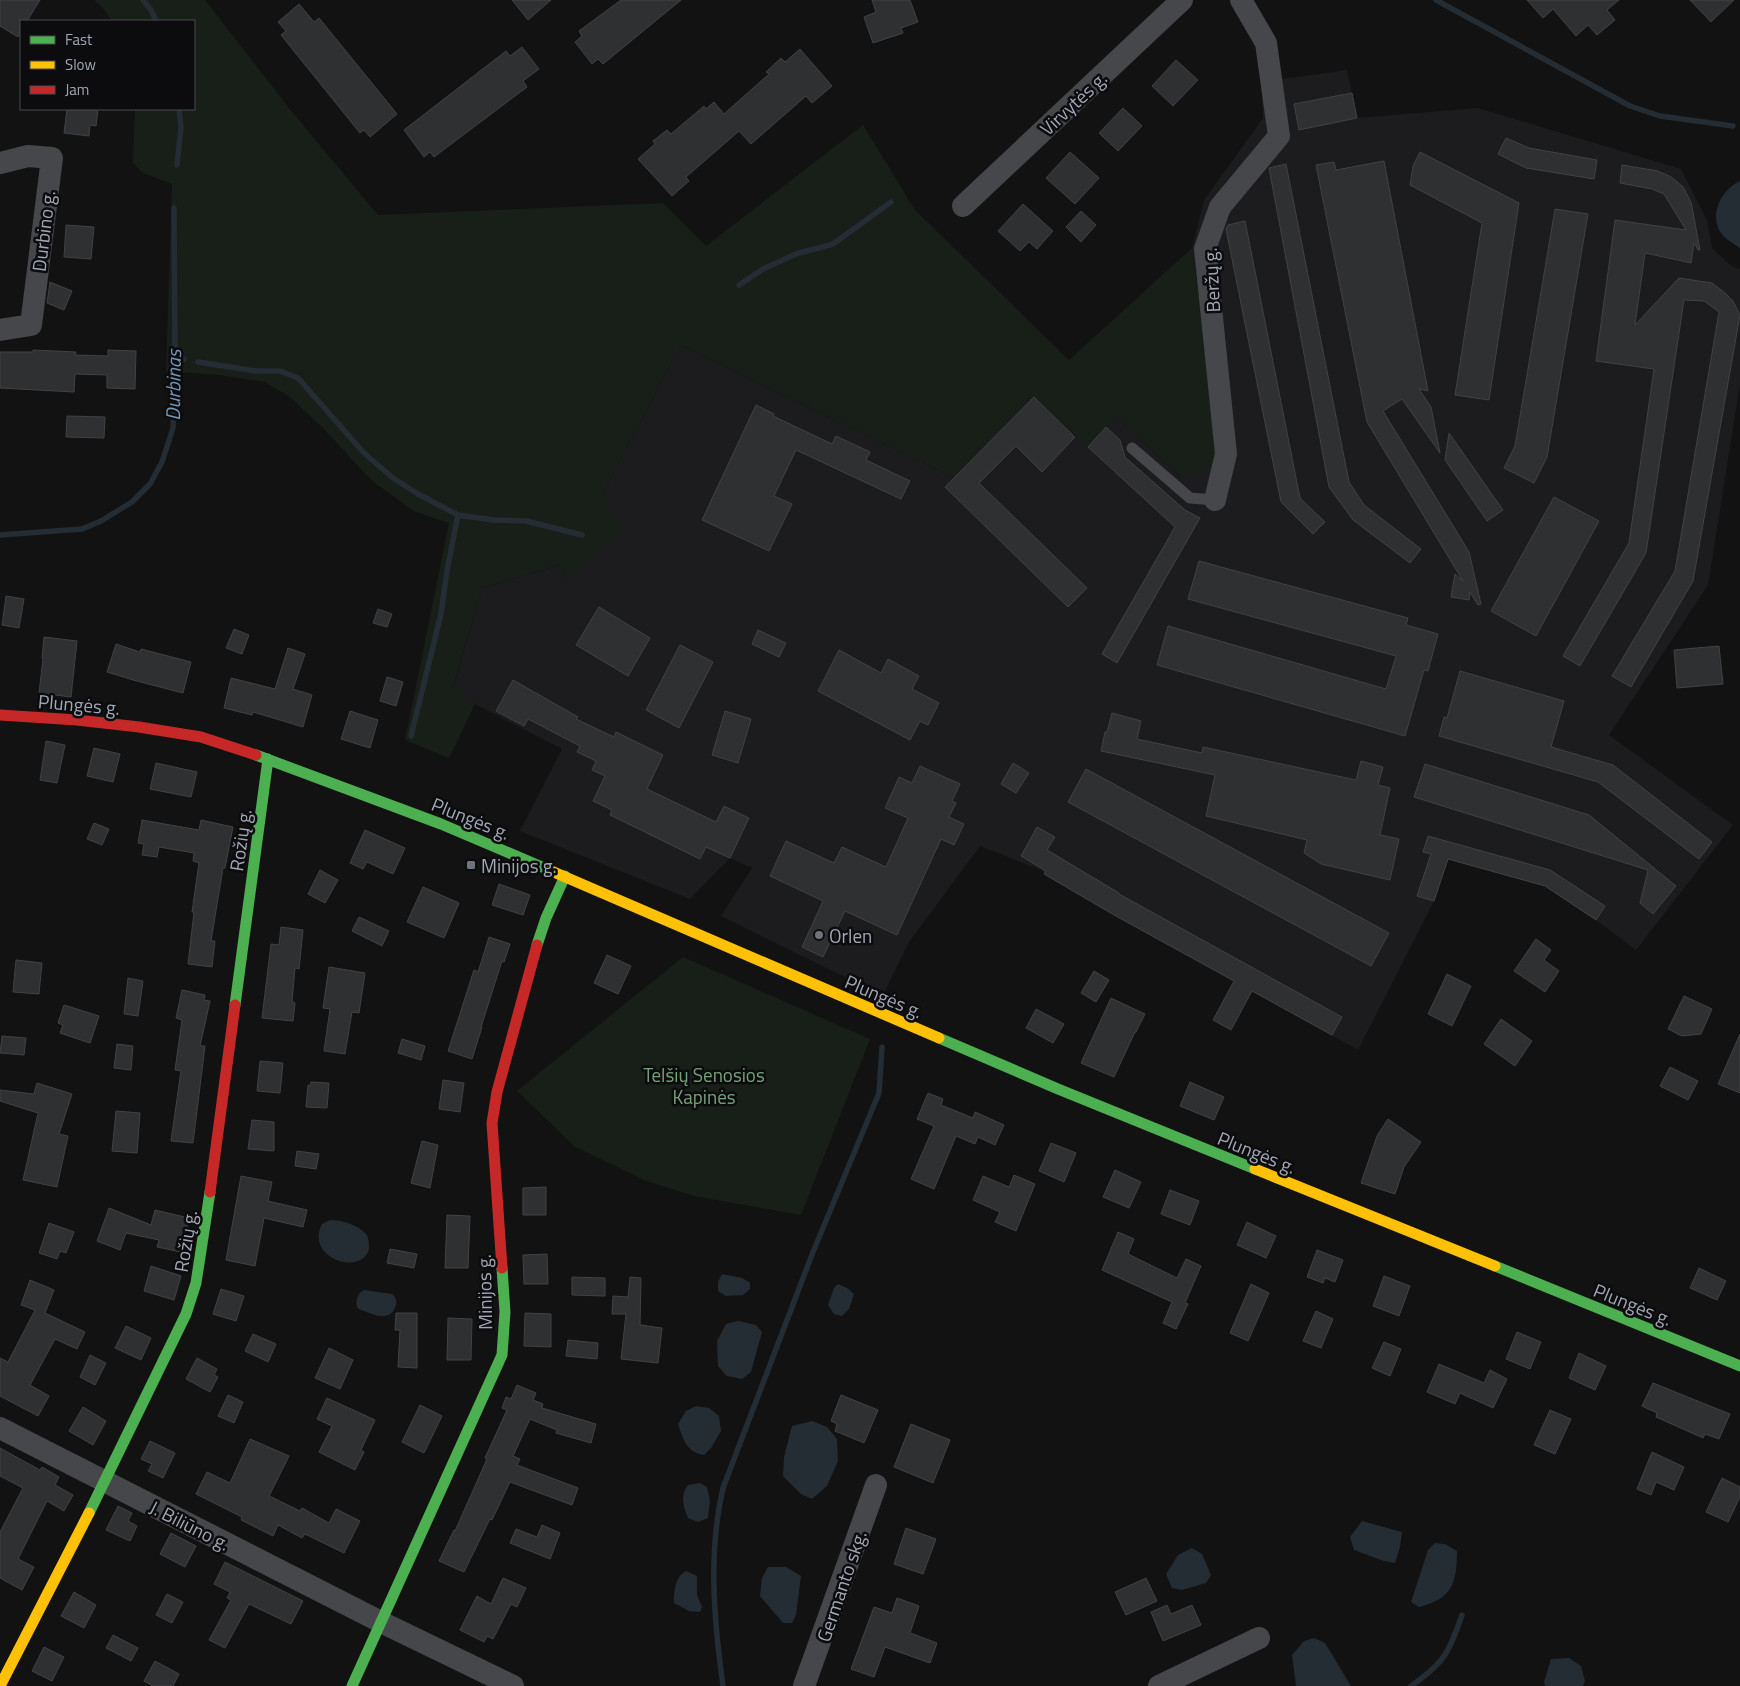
<svg xmlns="http://www.w3.org/2000/svg" width="1740" height="1686" viewBox="0 0 1740 1686" font-family="'Titillium Web',sans-serif">
	<style>
		.built { fill: #1c1c1e }
		.green { fill: #181f19 }
		.water { fill: #242d34 }
		.lines { fill: none; stroke-linecap: round; stroke-linejoin: round }
		.stream { stroke: #242d34; stroke-width: 5.5 }
		.building { fill: #2f3032; stroke: #404246 }
		.lane { stroke: #46474b; stroke-width: 11 }
		.street { stroke: #46474b; stroke-width: 22 }
		.fast { stroke: #4caf50; stroke-width: 11 }
		.slow { stroke: #ffc107; stroke-width: 11 }
		.jam { stroke: #c62828; stroke-width: 11 }
		.poi-dot { fill: #6f737c; stroke: #0c0c0e; stroke-width: 2 }
		.labels { text-anchor: middle; dominant-baseline: central; stroke-width: 5; stroke-linejoin: round; paint-order: stroke }
		.street-label { font-size: 19px; fill: #a1a7b5; stroke: #0c0c0e }
		.poi-label { font-size: 19px; fill: #a1a7b5; stroke: #0c0c0e; text-anchor: start }
		.park-label { font-size: 19px; fill: #76a277; stroke: #0c0c0e }
		.water-label { font-size: 20px; font-style: italic; fill: #7498b4; stroke: #0c0c0e }
	</style>
	<rect width="100%" height="100%" fill="#121212"/>
	<!-- built -->
	<path class="built" d="M1347,70L1357,118L1478,108L1681,169L1707,220L1712,248L1730,265L1740,270V384L1708,585L1609,735L1733,825L1636,950L1596,920L1545,886L1448,859L1434,901L1358,1050L1114,915L1038,869L980,846L909,942L885,991L851,980L721,916L752,868L730,858L690,899L520,831L562,749L475,704L453,688L482,588L560,565L567,578L602,494L681,345L954,478L1034,397L1075,437L1116,417L1181,477L1217,424L1192,248L1204,200L1263,118L1261,82Z"/>
	<!-- green -->
	<path class="green" d="M94,0H205L293,113L378,215L663,203L706,246L863,125L915,210L1069,360L1192,248L1217,424L1214,466L1181,477L1116,417L1088,447L1034,397L954,478L681,345L602,494L625,528L567,578L560,565L482,588L453,687L475,704L449,758L405,740L449,523L414,511L372,481L323,428L290,397L265,382L219,375L166,371L172,184L143,173L133,163L135,109H194V21H112L102,7Z
		M683,957L870,1039L801,1215L694,1196L644,1180L574,1146L517,1091Z"/>
	<!-- water -->
	<path class="water" d="M1740,181V248C1733,243 1723,238 1719,230C1710,211 1723,189 1740,181Z
		M330,1220C342,1220 356,1224 365,1233C369,1237 369,1243 369,1248C364,1277 304,1259 322,1224Z
		M722,1274L742,1278L750,1283V1289L743,1295L726,1296L718,1291V1282Z
		M838,1284L847,1288L854,1294L849,1309L842,1316L834,1314L828,1305L834,1288Z
		M364,1290L392,1294C396,1298 397,1300 396,1305C390,1324 372,1314 359,1309L357,1307C355,1300 358,1293 364,1290Z
		M738,1321L756,1325L762,1332L751,1372L742,1379L727,1376L718,1366L717,1341L726,1324Z
		M696,1406L709,1408L719,1416L721,1431L711,1448L704,1455C686,1452 683,1439 678,1424L686,1411Z
		M812,1421L827,1427L837,1439L838,1461L827,1486L812,1499L801,1494L783,1476L784,1457L792,1426Z
		M700,1483L707,1487L710,1501L708,1518L698,1522L688,1518C683,1506 680,1496 688,1485Z
		M1362,1521L1402,1532L1400,1547L1395,1563L1384,1561L1354,1550L1350,1537Z
		M1435,1543L1445,1544L1457,1551C1457,1583 1452,1599 1419,1607L1411,1602L1428,1550Z
		M1192,1548L1202,1554L1211,1575L1206,1583L1182,1590L1172,1588L1166,1574L1178,1555Z
		M768,1567H786L801,1576L796,1615L792,1623H783L760,1596L762,1578Z
		M686,1571L697,1576V1595L702,1607L700,1612L689,1611L674,1603C674,1591 675,1577 686,1571Z
		M1314,1638L1325,1643L1351,1686H1296L1292,1655L1304,1641Z
		M1569,1658L1581,1666L1585,1681L1583,1686H1545L1544,1682L1551,1659Z"/>
	<g class="lines">
		<!-- stream -->
		<path class="stream" d="M143,0L151,10L156,21
			M1436,0L1630,106L1660,116L1733,126
			M177,165L181,127L179,109
			M739,285L763,269L796,254L833,244L891,202
			M175,359H184
			M198,362L256,371H280L298,378L364,453L393,478L418,494L458,515L494,520L526,521L582,535
			M0,535L82,529L101,521L132,502L150,484L162,462L173,428L175,359L174,208
			M411,736L441,614L447,571L458,515
			M723,1686C714,1621 708,1552 723,1488L813,1252L879,1093L882,1047
			M1411,1686C1444,1663 1449,1653 1462,1615"/>
	</g>
	<!-- building -->
	<path class="building" d="M0,0H40L27,21H21V31L18,37L0,26Z
		M512,0H551L528,20Z
		M621,0H681L603,64L598,59L592,64L575,42L582,36L579,31Z
		M872,0H910L918,22L901,28L903,33L873,43L864,17L876,12Z
		M1527,0H1619L1607,10L1615,20L1597,35L1588,25L1576,36L1553,9L1543,18Z
		M1690,0H1734L1711,22Z
		M299,4L314,22L319,18L397,114L370,137L364,130L360,133L281,35L286,31L278,22Z
		M522,47L539,69L523,81L527,87L434,157L430,152L424,157L404,130L506,51L510,56Z
		M800,49L832,86L812,103L806,96L751,144L739,131L686,177L689,181L672,196L638,159L655,144L653,141L667,130L671,134L704,106L706,109L714,102L724,114L769,74L766,72L781,58L785,62Z
		M1176,60L1198,80L1173,106L1152,86Z
		M1352,93L1357,118L1299,130L1294,104Z
		M1123,108L1142,126L1118,151L1099,133Z
		M67,109H98L96,126L90,125L89,136L64,133Z
		M1506,138L1529,148L1597,160L1594,179L1526,168L1498,154Z
		M1070,152L1099,178L1075,204L1046,178Z
		M1420,152L1519,203L1489,400L1455,395L1482,223L1410,185L1413,166Z
		M1384,161L1428,391L1419,389L1431,407L1440,453L1402,399L1383,411L1469,552L1481,604L1478,605L1470,592L1469,600L1451,597L1455,574L1463,581L1367,422L1316,165L1334,162L1336,170Z
		M1286,164L1349,482L1364,505L1421,549L1410,563L1353,520L1329,487L1269,168Z
		M1622,165L1658,171L1671,177L1683,187L1691,202L1700,250H1698L1694,243L1691,263L1645,253L1635,325L1679,278L1712,283L1725,293L1733,301L1740,315L1693,581L1631,687L1612,676L1675,571L1719,312L1704,301L1684,300L1646,553L1580,666L1563,656L1629,543L1654,369L1596,361L1615,220L1686,230L1664,194L1652,189L1620,183Z
		M1023,204L1053,231L1037,249L1029,242L1020,251L998,231Z
		M1555,209L1588,214L1547,457L1534,483L1504,468L1515,446Z
		M1081,211L1096,225L1081,242L1066,227Z
		M1245,221L1300,498L1325,522L1313,534L1281,502L1226,229L1228,225Z
		M66,225L94,227L91,259L64,257Z
		M50,282L72,291L64,310L47,303Z
		M33,350L76,352L75,355L108,356V350L136,351L135,389L107,388V375L75,374L74,392L0,388V352H33Z
		M1034,397L1075,437L1042,472L1016,446L979,483L1087,588L1068,607L945,487Z
		M756,405L774,414L773,416L832,444L836,436L870,452L866,460L910,481L901,499L796,450L774,496L792,504L769,551L702,520Z
		M67,416L105,417L104,438L66,437Z
		M1106,427L1120,440L1125,457L1185,510L1200,518L1117,663L1102,654L1175,527L1088,447Z
		M1449,433L1503,510L1487,521L1445,460Z
		M1554,497L1599,521L1536,636L1491,611Z
		M1199,561L1408,618L1406,625L1438,634L1428,671L1424,670L1405,736L1157,665L1168,626L1386,689L1396,656L1188,599Z
		M6,596L24,599L19,628L2,625Z
		M599,607L650,638L628,676L576,645Z
		M378,609L392,614L387,627L373,623Z
		M234,629L249,635L242,654L226,648Z
		M758,630L786,643L779,657L752,644Z
		M44,637L77,641L71,697L39,693L43,659L42,658Z
		M116,644L140,652L141,649L191,662L183,693L133,680L107,672Z
		M680,645L713,662L679,728L646,710Z
		M1719,646L1723,684L1677,688L1674,650Z
		M288,648L305,654L293,689L312,695L303,727L253,712L252,715L224,708L231,678L275,689Z
		M839,650L881,673L888,659L919,676L912,689L939,703L928,725L920,721L910,740L818,691Z
		M1460,671L1564,701L1551,747L1613,765L1712,842L1699,859L1598,782L1439,736L1444,717L1447,718Z
		M387,677L403,682L396,706L380,701Z
		M513,680L578,717L576,719L614,737L616,732L663,755L647,789L716,822L724,806L749,818L730,858L706,847L700,859L610,815L612,810L593,801L605,776L592,770L596,761L577,752L580,746L528,719L524,726L496,711Z
		M350,711L378,720L370,748L341,739Z
		M725,711L751,719L738,763L712,755Z
		M1112,713L1141,721L1137,739L1202,753L1203,747L1356,780L1361,761L1383,767L1378,785L1390,788L1380,835L1399,839L1390,880L1321,864L1304,853L1307,840L1206,816L1215,775L1101,751L1105,732H1107Z
		M46,741L65,745L57,783L40,780Z
		M94,748L120,754L113,782L87,776Z
		M156,763L197,772L191,797L150,789Z
		M1013,763L1029,773L1016,793L1001,784Z
		M1425,764L1589,815L1676,886L1653,914L1640,903L1648,870L1414,797Z
		M920,766L960,784L952,801L956,803L949,817L964,824L954,845L941,839L897,935L845,911L823,957L802,947L823,901L770,876L786,841L834,863L842,847L886,867L908,818L885,808L899,777L912,783Z
		M1086,769L1389,933L1371,966L1068,802Z
		M142,820L199,830L201,820L233,827L225,868H223L211,941H215L212,967L188,964L194,912H192L199,863L193,861L194,853L159,847L157,857L142,855L144,844L138,843Z
		M94,823L109,829L102,845L87,839Z
		M1037,827L1055,837L1047,850L1119,893V894L1342,1017L1332,1035L1252,991L1231,1030L1213,1020L1234,981L1114,915L1044,874L1046,871L1021,856Z
		M365,830L405,848L393,874L367,862L363,869L350,863Z
		M1428,836L1550,870L1605,906L1596,920L1545,886L1448,859L1434,901L1417,896L1431,854L1423,852Z
		M320,870L338,880L325,903L308,894Z
		M499,884L530,895L523,915L492,905Z
		M423,887L459,903L444,938L407,922Z
		M359,917L389,931L382,946L352,931Z
		M281,927L303,930L299,969L295,968L292,1002L295,1003L293,1021L262,1018L271,944L279,945Z
		M489,937L510,944L504,962L502,961L481,1027H482L472,1059L448,1051L474,970L478,972Z
		M1536,939L1551,950L1544,960L1559,971L1545,992L1514,971Z
		M607,955L631,966L618,994L594,983Z
		M16,960L42,963L39,994L13,992Z
		M329,967L365,973L359,1013L352,1012L345,1054L324,1051L330,1009L323,1008Z
		M1094,971L1109,980L1096,1002L1081,993Z
		M1447,974L1471,986L1452,1026L1428,1014Z
		M128,978L143,981L138,1016L124,1014Z
		M182,990L205,995L204,1000L210,1001L200,1046H205L193,1143L171,1141L181,1071L175,1070L182,1020L176,1018Z
		M1684,996L1712,1009L1701,1034L1682,1036L1668,1029Z
		M1111,998L1145,1014L1136,1032H1135L1114,1077L1081,1063Z
		M64,1005L99,1016L90,1043L60,1033L63,1025L58,1023Z
		M1036,1009L1064,1024L1053,1043L1026,1028Z
		M1501,1019L1532,1041L1515,1066L1484,1044Z
		M1740,1034V1093L1718,1084Z
		M2,1036L26,1038L24,1055L0,1053Z
		M402,1039L425,1046L421,1060L398,1053Z
		M117,1044L133,1046L131,1070L114,1068Z
		M260,1061L283,1063L280,1093L257,1091Z
		M1670,1067L1698,1081L1688,1100L1660,1086Z
		M443,1080L464,1083L460,1112L439,1109Z
		M311,1082L329,1083L327,1108L306,1107L308,1085L310,1086Z
		M1190,1082L1224,1097L1214,1120L1180,1106Z
		M37,1083L72,1094L59,1134L68,1136L57,1187L23,1180L38,1113L0,1101V1090L34,1094Z
		M928,1093L943,1099L941,1105L973,1118L975,1112L1004,1125L995,1145L978,1137L975,1144L956,1136L934,1189L911,1179L934,1126L917,1119Z
		M116,1111L140,1113L137,1153L112,1151Z
		M1388,1119L1421,1142L1404,1167L1395,1194L1361,1183L1377,1136Z
		M252,1120L274,1122V1151L248,1149Z
		M422,1141L438,1145L430,1188L411,1183Z
		M1051,1143L1076,1153L1064,1182L1039,1171Z
		M297,1151L319,1154L316,1169L295,1166Z
		M1115,1170L1141,1182L1129,1208L1103,1197Z
		M1014,1175L1035,1184L1016,1231L995,1222L1000,1212L973,1200L983,1176L1009,1187Z
		M241,1176L272,1182L268,1201L307,1210L303,1227L264,1218L255,1266L226,1260Z
		M546,1187V1215H523V1188Z
		M1170,1190L1199,1201L1190,1225L1161,1214Z
		M109,1208L151,1225L155,1210L189,1218L181,1252L157,1247L159,1240L126,1233L120,1250L97,1241Z
		M447,1215L470,1216L468,1268H445Z
		M1247,1222L1276,1236L1266,1258L1237,1245Z
		M49,1223L74,1232L66,1253L60,1251L57,1259L39,1253Z
		M1118,1232L1134,1239L1128,1254L1177,1278L1186,1259L1201,1266L1185,1303L1188,1304L1176,1329L1163,1323L1172,1302L1102,1270Z
		M390,1249L417,1254L414,1268L387,1263Z
		M1317,1250L1343,1260L1335,1282L1325,1278L1323,1283L1307,1277Z
		M547,1254L548,1284H524L523,1255Z
		M151,1266L181,1276L174,1300L144,1291Z
		M1699,1268L1726,1281L1717,1300L1690,1288Z
		M1384,1276L1410,1286L1399,1316L1373,1306Z
		M572,1277L605,1278V1296L572,1295Z
		M630,1277L641,1278L640,1325L662,1328L658,1363L621,1359L626,1314H612L613,1296L628,1297Z
		M30,1280L54,1290L45,1313L85,1332L77,1349L55,1339L30,1385L49,1396L38,1416L0,1396V1358L8,1362L35,1310L21,1305Z
		M1251,1284L1269,1293L1248,1341L1230,1333Z
		M221,1289L244,1296L236,1321L213,1314Z
		M1316,1311L1333,1319L1321,1348L1303,1341Z
		M396,1313H417V1368L398,1367L400,1330H395Z
		M525,1313L551,1314V1347L524,1346Z
		M448,1318L472,1319L471,1360H447Z
		M126,1326L151,1338L141,1360L115,1348Z
		M1517,1332L1541,1342L1530,1369L1506,1359Z
		M253,1334L276,1344L268,1362L245,1351Z
		M568,1340L598,1343L597,1359L566,1356Z
		M1384,1342L1401,1349L1390,1376L1372,1368Z
		M329,1348L353,1360L340,1389L315,1378Z
		M1579,1353L1606,1366L1595,1390L1569,1378Z
		M90,1355L106,1363L95,1385L80,1377Z
		M197,1358L217,1369L214,1375L218,1377L210,1392L186,1379Z
		M1439,1364L1484,1383L1490,1370L1507,1379L1493,1408L1460,1393L1455,1404L1427,1392Z
		M1653,1383L1730,1414L1719,1439L1705,1434L1703,1438L1656,1417L1657,1413L1642,1406Z
		M517,1385L536,1393L533,1400L543,1404L542,1408L596,1424L591,1443L556,1433L557,1430L530,1419L513,1456L520,1459L517,1465L578,1488L572,1505L510,1482L492,1520L490,1519L464,1572L439,1561L454,1530L455,1531L487,1459L485,1458L507,1410L502,1408L506,1397L511,1399Z
		M228,1395L243,1402L234,1423L218,1416Z
		M841,1395L878,1410L864,1443L835,1431L837,1424L831,1421Z
		M327,1398L375,1420L361,1450L364,1452L355,1470L319,1452L332,1426L317,1419Z
		M420,1405L442,1416L424,1453L402,1442Z
		M83,1407L106,1421L93,1445L69,1431Z
		M1550,1410L1571,1419L1555,1454L1534,1445Z
		M911,1424L950,1440L933,1483L894,1467Z
		M250,1439L289,1456L269,1496L300,1511L302,1508L329,1523L336,1509L360,1521L344,1553L305,1534L302,1538L278,1525L273,1536L241,1520L242,1517L196,1494L207,1472L230,1483Z
		M150,1441L175,1453L163,1478L148,1471L152,1464L141,1459Z
		M0,1448L40,1470L42,1467L59,1477L55,1485L73,1495L64,1511L47,1501L18,1559L34,1567L22,1590L0,1578V1532L23,1488L0,1476Z
		M1652,1452L1684,1467L1674,1490L1656,1482L1651,1495L1637,1489Z
		M1722,1478L1740,1487V1497L1728,1522L1706,1512Z
		M118,1506L132,1513L128,1521L137,1526L130,1541L106,1530Z
		M542,1525L560,1533L550,1559L510,1543L516,1529L537,1537Z
		M906,1528L936,1539L923,1574L894,1564Z
		M171,1533L196,1546L185,1567L160,1554Z
		M225,1562L303,1601L291,1624L249,1604L225,1648L209,1640L231,1600L227,1598L230,1592L214,1584Z
		M503,1578L526,1588L517,1607L511,1604L493,1639L487,1636L484,1642L460,1630L477,1596L491,1604Z
		M1146,1578L1157,1601L1126,1615L1115,1592Z
		M74,1592L96,1605L84,1628L61,1616Z
		M167,1594L183,1602L172,1623L156,1615Z
		M897,1598L919,1606L910,1633L937,1643L930,1663L885,1647L874,1677L851,1669L874,1607L892,1613Z
		M1167,1605L1171,1614L1192,1605L1201,1625L1163,1641L1151,1612Z
		M113,1635L138,1648L131,1661L106,1648Z
		M44,1647L64,1657L52,1681L32,1671Z
		M155,1661L179,1674L173,1686H153L144,1681Z"/>
	<g class="lines">
		<!-- lane -->
		<path class="lane" d="M1132,448L1190,498L1215,500"/>
		<!-- street -->
		<path class="street" d="M0,163L28,156L52,158L31,325L0,330
			M963,206L1182,0
			M1215,500L1226,454L1205,249L1220,207L1279,136L1266,43L1241,0
			M0,1428L381,1622L513,1686
			M804,1686L876,1485
			M1159,1686L1259,1638"/>
		<!-- fast -->
		<path class="fast" d="M256,755L441,824L549,870
			M537,945L546,918L565,876
			M235,1005L268,759
			M939,1038L1058,1089L1255,1169
			M1495,1266L1740,1366
			M89,1513L186,1314L196,1283L210,1192
			M352,1686L502,1355L505,1312L502,1268"/>
		<!-- slow -->
		<path class="slow" d="M549,870L939,1038
			M1255,1169L1495,1266
			M0,1686L89,1513"/>
		<!-- jam -->
		<path class="jam" d="M0,715L77,720L139,727L201,737L256,755
			M210,1192L235,1005
			M502,1268L492,1123L497,1092L537,945"/>
	</g>
	<!-- markers -->
	<g class="poi-dot">
		<rect x="466" y="860" width="10" height="10" rx="2.5"/>
		<circle cx="819" cy="935" r="5"/>
	</g>
	<g class="labels">
		<!-- street labels -->
		<g class="street-label">
			<text transform="translate(1073 103) rotate(-43)">Virvytės g.</text>
			<text transform="translate(43 231) rotate(-83)">Durbino g.</text>
			<text transform="translate(1211 280) rotate(-93)">Beržų g.</text>
			<text transform="translate(79 704) rotate(5)">Plungės g.</text>
			<text transform="translate(471 818) rotate(22)">Plungės g.</text>
			<text transform="translate(240 840) rotate(-82)">Rožių g.</text>
			<text transform="translate(884 996) rotate(23)">Plungės g.</text>
			<text transform="translate(1257 1152) rotate(22)">Plungės g.</text>
			<text transform="translate(185 1241) rotate(-81)">Rožių g.</text>
			<text transform="translate(484 1292) rotate(-91)">Minijos g.</text>
			<text transform="translate(1633 1304) rotate(22)">Plungės g.</text>
			<text transform="translate(190 1525) rotate(27)">J. Biliūno g.</text>
			<text transform="translate(841 1586) rotate(-71)">Germanto skg.</text>
		</g>
		<!-- poi labels -->
		<g class="poi-label">
			<text x="481" y="865">Minijos g.</text>
			<text x="829" y="935">Orlen</text>
		</g>
		<!-- park labels -->
		<g class="park-label">
			<text x="704" y="1074">Telšių Senosios<tspan x="704" dy="22">Kapinės</tspan></text>
		</g>
		<!-- water labels -->
		<g class="water-label">
			<text transform="translate(173 385) rotate(-89)">Durbinas</text>
		</g>
	</g>
	<!-- legend -->
	<rect x="20" y="20" width="175" height="90" fill="#0c0c0e" stroke="#484a51"/>
	<rect x="30" y="36" width="25" height="8" fill="#4caf50" stroke="#484a51"/>
	<text x="65" y="45" font-size="15" fill="#a1a7b5">Fast</text>
	<rect x="30" y="61" width="25" height="8" fill="#ffc107" stroke="#484a51"/>
	<text x="65" y="70" font-size="15" fill="#a1a7b5">Slow</text>
	<rect x="30" y="86" width="25" height="8" fill="#c62828" stroke="#484a51"/>
	<text x="65" y="95" font-size="15" fill="#a1a7b5">Jam</text>
</svg>
